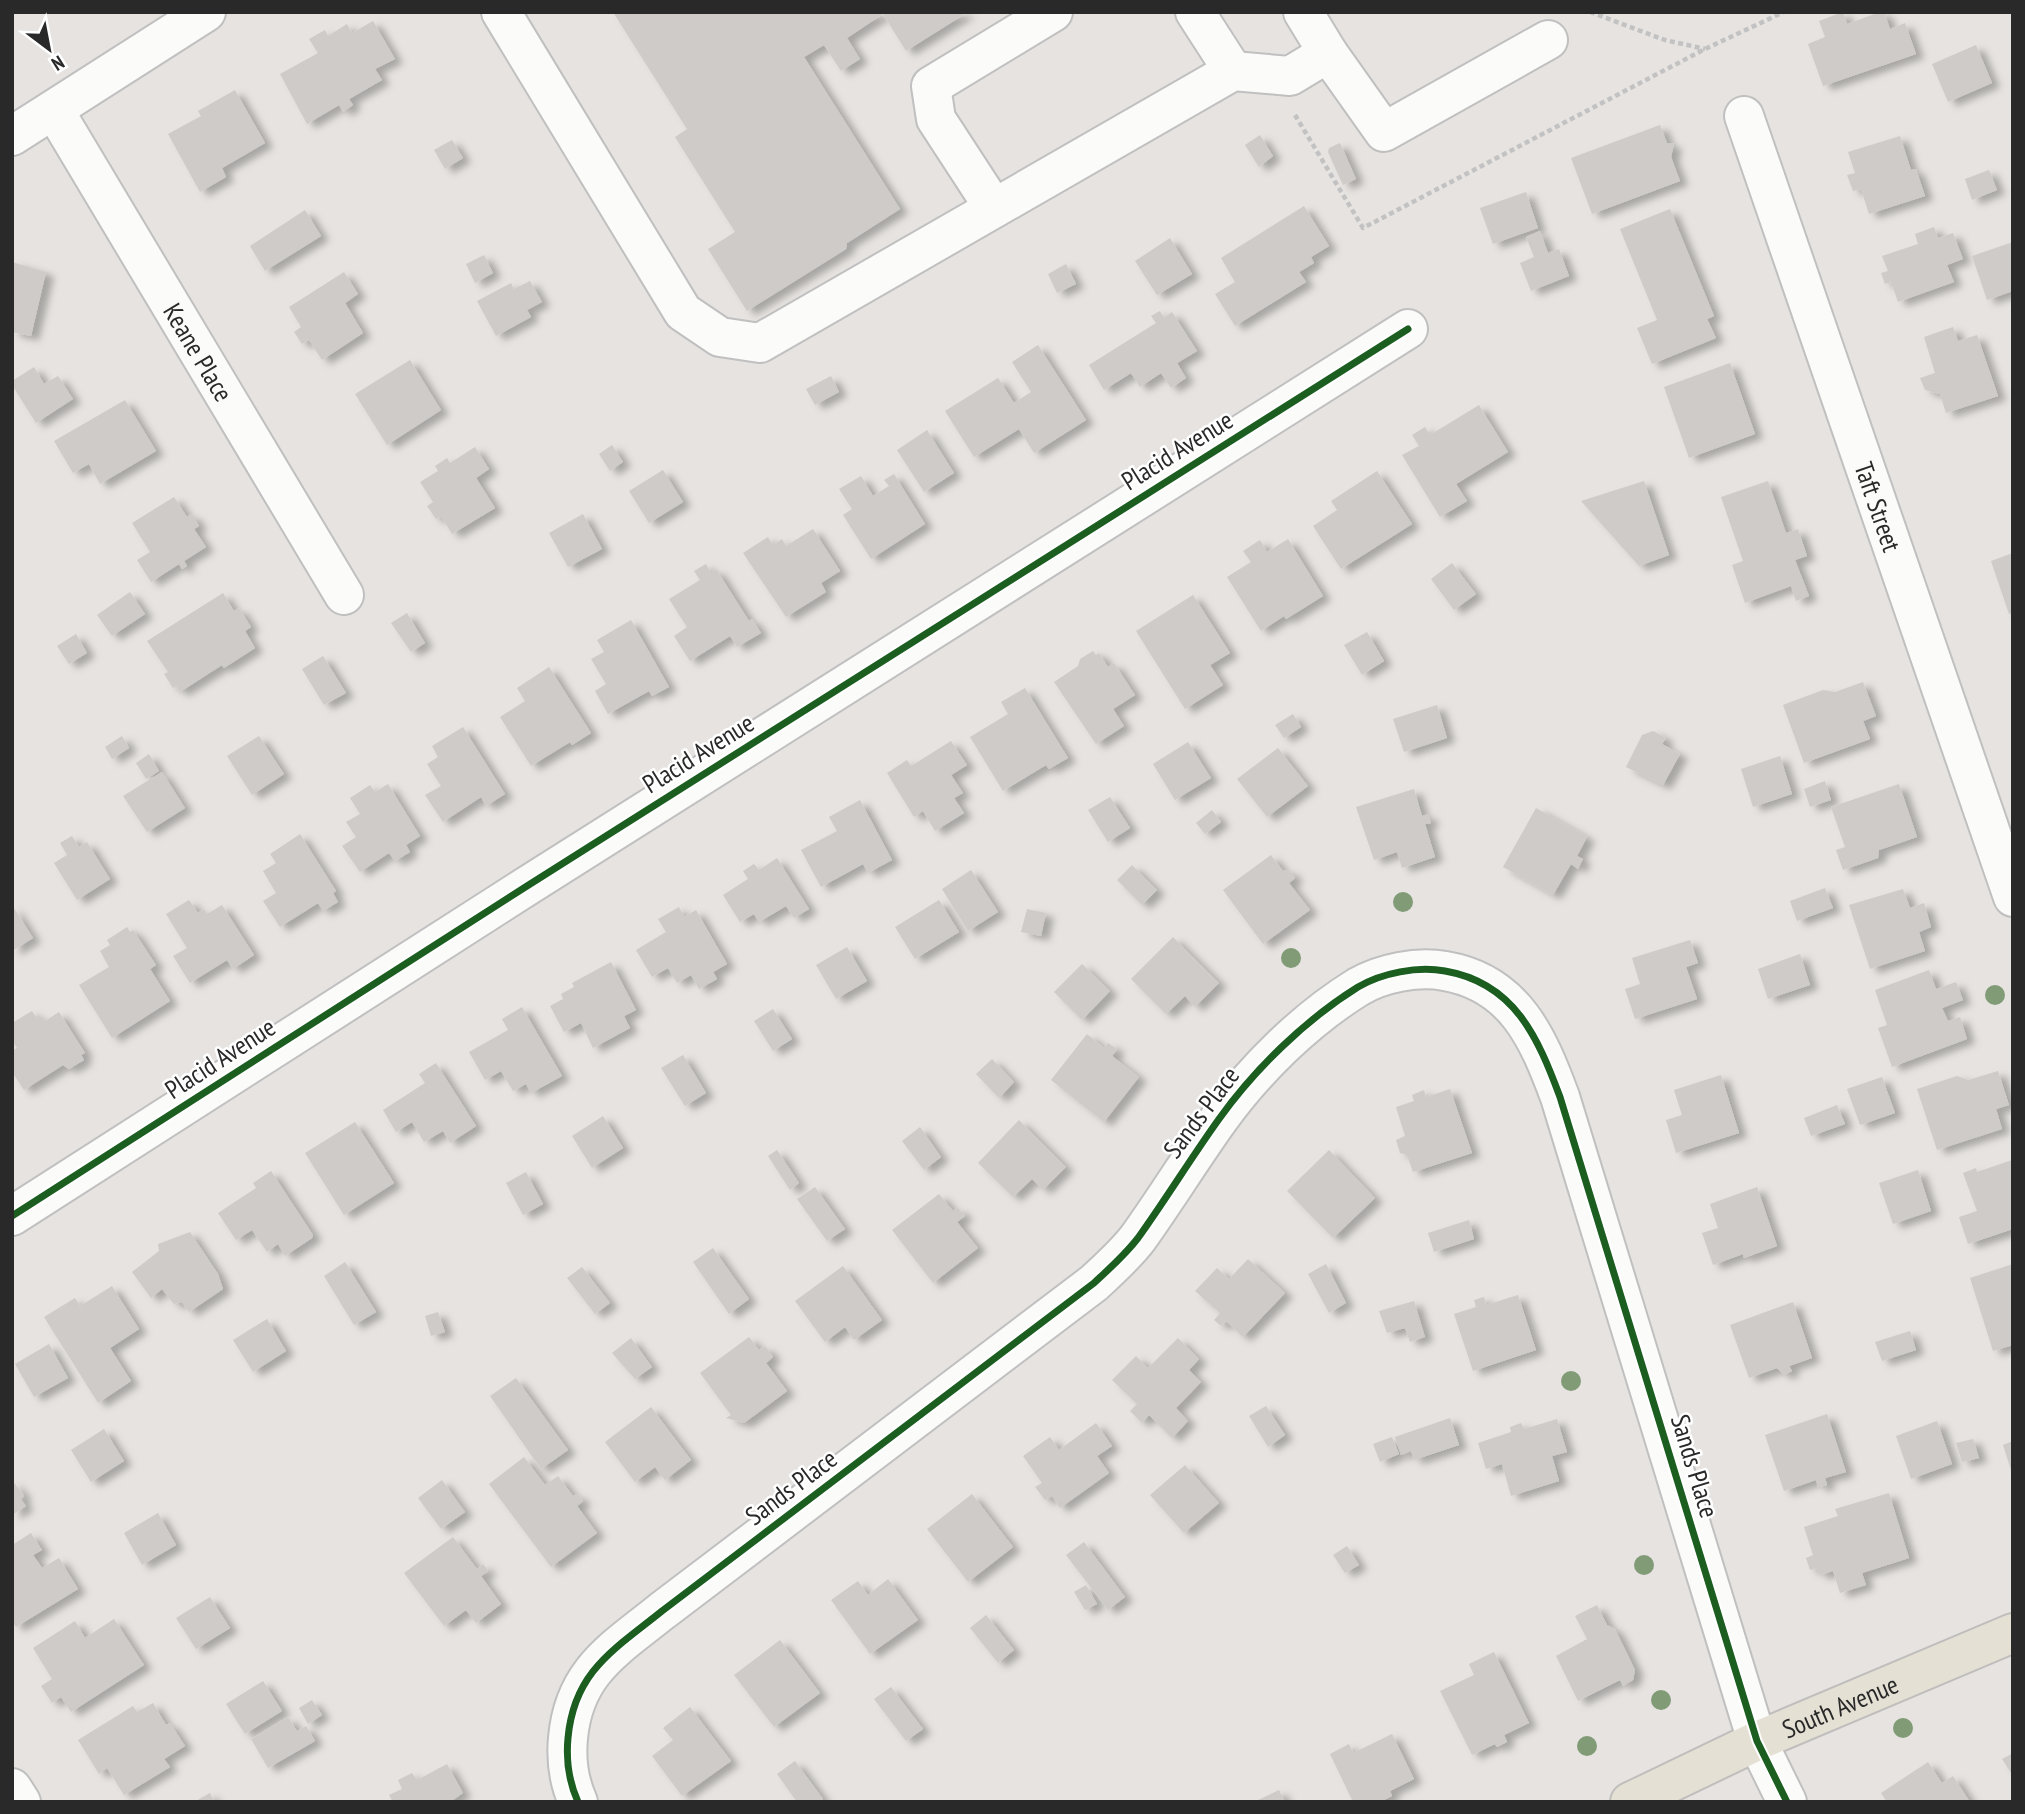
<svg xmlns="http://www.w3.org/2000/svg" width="2025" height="1814" viewBox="0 0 2025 1814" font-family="'PT Sans Narrow',sans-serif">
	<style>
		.building { fill: #cecbc9; filter: url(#shadow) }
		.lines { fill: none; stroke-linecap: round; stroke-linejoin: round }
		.minor-casing { stroke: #c0c0c1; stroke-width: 42 }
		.major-casing { stroke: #bfbebd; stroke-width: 42 }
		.path { stroke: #c3c2c2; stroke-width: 4.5; stroke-dasharray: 5 3.5; stroke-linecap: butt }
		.minor { stroke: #fbfbfa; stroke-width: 38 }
		.major { stroke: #e4e0d4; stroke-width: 38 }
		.cycleway-casing { stroke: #fff; stroke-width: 11 }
		.cycleway { stroke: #1b5e20; stroke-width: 7 }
		.tree { fill: #819b76 }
		.labels { text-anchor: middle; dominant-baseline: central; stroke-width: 5; stroke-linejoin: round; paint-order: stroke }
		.street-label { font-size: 26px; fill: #292929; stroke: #fff }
	</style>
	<defs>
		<filter id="shadow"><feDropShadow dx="8" dy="4.5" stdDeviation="3.5" flood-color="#0004"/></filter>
	</defs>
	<rect width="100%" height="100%" fill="#e6e3e0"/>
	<!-- building -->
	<path class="building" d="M613,12H968L906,51L883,14L847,38L860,59L841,71L824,45L804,57L900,209L847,243L846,249L747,311L708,249L735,232L675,137L687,129Z
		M1843,12L1847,24L1880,12H1884L1890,29L1905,23L1916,54L1823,86L1808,44L1825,37L1819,21Z
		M373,21L395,59L375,69L382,80L349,99L353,105L343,112L339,105L307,124L280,74L318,53L309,39L325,30L328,36L347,24L352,33Z
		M1976,45L1992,83L1948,102L1932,64Z
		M235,90L265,143L222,168L226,177L200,192L168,134L201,116L198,111Z
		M1660,125L1667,143L1674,144L1671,157L1680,181L1592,214L1571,158Z
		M1260,135L1273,156L1259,167L1245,145Z
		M1900,136L1911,170L1916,169L1925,196L1869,214L1861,189L1853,191L1847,175L1855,173L1848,152Z
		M452,140L463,158L445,169L434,150Z
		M1340,143L1356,179L1343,185L1328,152L1329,148Z
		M1989,170L1997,190L1972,200L1965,179Z
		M1526,192L1538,228L1493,244L1480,208Z
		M1304,206L1329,246L1311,257L1314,263L1299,272L1306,282L1235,326L1215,294L1235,282L1221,258Z
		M1670,209L1714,316L1707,319L1716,338L1652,364L1637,328L1657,320L1620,229Z
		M305,210L321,236L265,271L250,246Z
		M1934,227L1938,238L1953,233L1963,259L1947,265L1954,282L1898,302L1891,282L1885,284L1881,273L1888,271L1882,256L1918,244L1915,234Z
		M1540,231L1548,253L1559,249L1569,276L1531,291L1520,263L1534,257L1526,237Z
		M1170,238L1192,274L1157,295L1135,261Z
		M2013,242V291L1987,300L1972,256Z
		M484,255L493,273L475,283L466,264Z
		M12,262L46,272L31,336L12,332Z
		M1066,264L1076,284L1057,293L1048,274Z
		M344,272L358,294L345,303L363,333L322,360L309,340L302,344L294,332L301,327L289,307Z
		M530,281L542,302L527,310L531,317L496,336L477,301L511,283L514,289Z
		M1160,311L1164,318L1172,312L1197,351L1177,363L1186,378L1171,388L1161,373L1140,387L1131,373L1104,390L1089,365L1156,323L1151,316Z
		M1953,327L1958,341L1977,335L1998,396L1946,413L1940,394L1925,390L1920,378L1935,373L1924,337Z
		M1038,345L1086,420L1034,453L1019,429L974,457L945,411L998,378L1014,403L1031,392L1012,362Z
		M410,360L441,410L387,445L355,394Z
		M1730,363L1755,434L1689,458L1664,387Z
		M34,367L44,384L58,376L73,399L36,423L12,385V381Z
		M831,376L839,392L815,405L806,389Z
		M125,400L156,451L100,484L89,464L73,473L54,441Z
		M1479,405L1508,452L1456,484L1467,501L1440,517L1402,455L1419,446L1412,435L1425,427L1430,435Z
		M927,430L954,473L924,492L897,450Z
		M612,445L623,462L610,471L599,454Z
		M475,447L489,469L476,478L495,508L452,534L441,516L436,519L427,506L433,502L420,482L438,471L435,466L447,458L450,463Z
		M663,470L683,502L649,523L629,491Z
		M1377,471L1412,524L1341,569L1313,526L1337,510L1331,501Z
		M894,474L925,524L871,559L843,515L852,509L839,489L861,476L873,496L889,486L884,480Z
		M1644,481L1669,555L1639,566L1581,501Z
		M1768,481L1786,533L1798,529L1807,556L1795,560L1809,596L1796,601L1791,586L1745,603L1732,565L1743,561L1721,497Z
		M174,497L187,517L192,514L199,526L194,529L206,547L184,561L187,566L182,569L179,564L151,582L137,560L150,552L132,523Z
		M583,514L602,549L568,567L549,533Z
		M813,529L840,571L821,583L826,592L786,617L743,553L768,537L773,545L782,539L786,546Z
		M1288,539L1323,596L1286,619L1284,616L1261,631L1227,577L1251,562L1243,551L1260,540L1267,552Z
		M2013,553V613L2009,614L1991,561Z
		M1452,563L1476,594L1454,610L1431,579Z
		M706,564L711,573L716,569L749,621L752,619L761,633L737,647L730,636L690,661L674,636L687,627L669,599L700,580L694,571Z
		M130,592L145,614L112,636L97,615Z
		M223,593L234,611L239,608L251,627L245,631L255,648L224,668L222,665L180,692L176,686L173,688L164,674L168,672L147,641Z
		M1193,595L1230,653L1210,665L1223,685L1185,709L1136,631Z
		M407,613L425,643L411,652L391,623Z
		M631,620L669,687L652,696L649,691L608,714L595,691L606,684L591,659L604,652L597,640Z
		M1367,632L1384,661L1362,675L1344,645Z
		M76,634L87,653L69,664L57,646Z
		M1093,651L1096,655L1099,653L1108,667L1114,663L1135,695L1113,709L1124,726L1096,744L1054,682L1078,666L1080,659Z
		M323,656L346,693L324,705L302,669Z
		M549,667L591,733L572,745L570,742L531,766L500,717L525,701L517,688Z
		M1863,682L1876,716L1863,721L1870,739L1804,763L1783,705L1823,690L1835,692Z
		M1025,688L1068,758L1049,769L1046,765L1003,791L970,737L1008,714L1001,702Z
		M1437,705L1447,738L1404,752L1393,719Z
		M1293,714L1301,727L1284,738L1275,725Z
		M463,727L505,794L486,806L481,797L443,822L425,795L441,786L427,764L438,757L432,746Z
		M1653,731L1666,738L1662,744L1680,754L1663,785L1626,767L1642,735Z
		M122,736L129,748L112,759L105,747Z
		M259,736L284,774L252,795L227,756Z
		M951,741L967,765L951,775L963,793L954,798L964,813L935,831L923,811L914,817L887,773L907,760L911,766Z
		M1188,742L1211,778L1175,800L1153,764Z
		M1278,748L1308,786L1267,817L1237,779Z
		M149,754L159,771L146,779L136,763Z
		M1780,756L1792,794L1753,807L1741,769Z
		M162,772L185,808L147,832L123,796Z
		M1825,781L1831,800L1810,807L1804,789Z
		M388,784L420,836L406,845L410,852L395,861L389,853L360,872L342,846L356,837L346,822L360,814L350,798L370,785L375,792Z
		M1899,784L1917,837L1879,850L1878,858L1843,870L1836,850L1845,847L1831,807Z
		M1414,789L1422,816L1428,814L1431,823L1425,824L1435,857L1402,868L1397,852L1374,860L1356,807Z
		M1110,797L1130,828L1108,842L1088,810Z
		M860,800L892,860L868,873L863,864L821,887L801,850L837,831L829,817Z
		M1536,808L1587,837L1577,856L1583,859L1578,869L1571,864L1553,895L1503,867Z
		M1212,810L1221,822L1205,834L1196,823Z
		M300,834L336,891L333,893L338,902L323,911L318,903L280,927L263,901L276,893L263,871L276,863L270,854Z
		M72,836L79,847L87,842L110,879L77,900L54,863L67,855L60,843Z
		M1271,855L1283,871L1289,870L1295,878L1289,883L1310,910L1263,944L1223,890Z
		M777,858L809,909L794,918L786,906L759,922L754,914L740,922L723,895L748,879L743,871L754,864L759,870Z
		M1132,865L1157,890L1142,905L1117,880Z
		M971,870L998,912L968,931L942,889Z
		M1825,888L1833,908L1797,921L1790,901Z
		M1903,889L1910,908L1924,903L1931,927L1919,932L1925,951L1870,969L1849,905Z
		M189,900L198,913L204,909L207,914L222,905L254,955L233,969L227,960L190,983L173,956L187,948L166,914Z
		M939,900L959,932L915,959L895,927Z
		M12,905L33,938L12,951Z
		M679,907L684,917L696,910L727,964L713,972L717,979L699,989L691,975L677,983L668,968L652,977L636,950L666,932L658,919Z
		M1027,909L1046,913L1041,936L1021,932Z
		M127,927L130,932L133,930L156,965L150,969L170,1001L112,1038L79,985L109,967L100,951L110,945L107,940Z
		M1173,937L1219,983L1195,1007L1185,996L1166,1014L1131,979Z
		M1690,940L1698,963L1686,967L1697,999L1635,1019L1625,989L1640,984L1632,958Z
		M847,947L867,981L836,999L816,965Z
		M1800,954L1810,985L1768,999L1758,969Z
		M611,962L636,1010L624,1016L630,1028L593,1048L581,1023L564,1032L550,1006L563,999L561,994L574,987L572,983Z
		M1082,964L1110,991L1082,1020L1054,992Z
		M1929,970L1936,989L1956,982L1963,1000L1942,1008L1948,1021L1960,1017L1967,1039L1892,1067L1878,1028L1887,1025L1875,990Z
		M522,1007L562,1076L531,1093L526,1084L513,1091L501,1071L485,1080L469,1052L508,1030L502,1019Z
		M773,1009L792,1039L773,1051L754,1021Z
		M32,1011L37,1019L42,1016L45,1021L59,1012L85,1053L81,1055L84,1060L69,1069L63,1065L24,1090L12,1072V1051L17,1048L12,1040V1023Z
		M1087,1034L1104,1048L1108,1043L1117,1049L1112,1056L1139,1077L1104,1122L1051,1080Z
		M683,1055L706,1093L685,1106L661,1068Z
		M992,1059L1014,1082L999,1098L976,1074Z
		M436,1063L476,1126L450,1143L443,1131L424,1142L412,1122L396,1132L383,1110L425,1083L419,1074Z
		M1998,1071L2009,1105L1996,1109L2002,1129L1937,1150L1917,1089L1957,1076L1968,1080Z
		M1721,1075L1739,1133L1676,1153L1666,1120L1682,1115L1674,1090Z
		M1882,1077L1895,1113L1860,1125L1847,1089Z
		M1450,1089L1472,1153L1413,1172L1407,1155L1400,1153L1396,1140L1405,1136L1396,1107L1414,1101L1412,1095L1424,1090L1426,1097Z
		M1837,1105L1845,1124L1811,1136L1804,1118Z
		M603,1116L623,1148L592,1168L572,1136Z
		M1019,1120L1066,1167L1043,1190L1032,1179L1013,1197L978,1163Z
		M355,1122L394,1183L344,1215L305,1153Z
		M920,1127L941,1157L924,1170L902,1141Z
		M777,1150L799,1183L790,1190L768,1156Z
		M1329,1150L1375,1198L1333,1238L1287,1191Z
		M2012,1160L2013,1229L1968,1244L1959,1217L1977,1211L1963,1173L1976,1168L1977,1172Z
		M1918,1170L1931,1211L1893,1224L1879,1183Z
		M271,1171L313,1235L312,1238L285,1256L278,1244L267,1252L252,1230L236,1240L218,1213L256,1188L253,1183Z
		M526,1172L543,1204L523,1215L506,1183Z
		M815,1187L845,1229L827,1241L797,1199Z
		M1757,1187L1777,1246L1744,1258L1743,1254L1713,1265L1702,1233L1718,1228L1710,1204Z
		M939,1194L953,1211L958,1208L965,1216L957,1222L978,1248L933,1283L892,1230Z
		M1469,1220L1474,1239L1434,1252L1428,1233Z
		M190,1232L218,1274L223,1289L189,1312L182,1302L174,1304L162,1289L151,1298L132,1272L159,1251L158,1244Z
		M713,1248L749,1299L729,1314L693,1262Z
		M1248,1259L1285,1293L1243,1337L1226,1321L1221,1326L1214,1320L1220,1313L1195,1291L1217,1268L1229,1279Z
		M345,1262L376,1312L354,1325L324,1276Z
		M1326,1264L1346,1303L1329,1313L1308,1274Z
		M2013,1264V1345L1993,1351L1970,1278Z
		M843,1266L882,1320L854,1340L845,1327L825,1342L795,1301Z
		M582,1267L610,1303L595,1314L567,1278Z
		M112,1286L139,1329L110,1348L131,1381L98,1403L44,1317L75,1298L80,1306Z
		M1518,1295L1536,1350L1473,1371L1454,1314L1476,1307L1474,1300L1484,1297L1486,1305Z
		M1414,1301L1425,1337L1410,1342L1405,1328L1387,1333L1379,1311Z
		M1793,1302L1812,1358L1789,1366L1792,1371L1784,1375L1777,1368L1749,1378L1730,1325Z
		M438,1312L445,1332L431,1336L425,1316Z
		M267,1319L286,1351L253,1372L233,1340Z
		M1910,1331L1916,1350L1882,1361L1875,1342Z
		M749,1337L759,1350L765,1346L773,1357L766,1363L787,1391L744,1423L726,1418L731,1415L700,1373Z
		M631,1338L652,1367L635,1379L612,1353Z
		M1178,1338L1199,1359L1189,1370L1201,1382L1176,1408L1188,1421L1172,1438L1149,1415L1142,1423L1130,1411L1137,1404L1112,1380L1136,1356L1148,1368Z
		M49,1344L68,1378L34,1397L15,1364Z
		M516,1378L568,1450L541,1469L490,1396Z
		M1266,1406L1285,1435L1268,1447L1249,1416Z
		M651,1407L691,1460L665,1480L655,1467L635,1482L605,1442Z
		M1827,1414L1846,1472L1825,1478L1827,1485L1818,1487L1816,1480L1784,1491L1765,1435Z
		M1450,1418L1459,1445L1414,1460L1411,1451L1401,1455L1395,1437Z
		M1557,1419L1567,1452L1552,1456L1559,1481L1511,1496L1502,1464L1486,1469L1478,1443L1511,1432L1510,1427L1521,1423L1524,1429Z
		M1937,1421L1952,1464L1911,1479L1896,1436Z
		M1096,1423L1112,1446L1097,1456L1109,1473L1060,1508L1052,1496L1045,1500L1035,1487L1042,1483L1023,1456L1050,1437L1059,1450Z
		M104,1429L124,1461L91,1482L71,1450Z
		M1392,1437L1399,1454L1380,1462L1373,1444Z
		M1973,1439L1979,1458L1962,1462L1956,1443Z
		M2013,1441V1473H2012L2003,1445Z
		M524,1457L545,1485L558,1476L573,1496L577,1494L583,1501L577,1506L597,1533L551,1567L489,1484Z
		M1185,1465L1219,1503L1184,1533L1150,1495Z
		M12,1480L24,1496L20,1499L26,1506L12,1515Z
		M442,1480L465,1512L441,1529L418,1498Z
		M1889,1493L1909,1558L1862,1573L1866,1585L1840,1593L1833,1571L1820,1575L1817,1568L1810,1570L1806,1558L1813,1555L1804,1527L1838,1516L1835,1509Z
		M972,1494L1013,1547L968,1582L927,1529Z
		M158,1513L176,1545L142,1565L124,1533Z
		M31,1533L42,1550L33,1555L42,1568L59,1558L78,1589L16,1627L12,1621V1545Z
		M453,1537L477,1569L483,1564L488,1571L481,1576L501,1604L476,1623L466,1610L444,1626L404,1573Z
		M1084,1542L1125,1597L1108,1610L1066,1555Z
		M1347,1546L1359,1565L1345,1573L1333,1555Z
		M888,1579L918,1620L870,1654L831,1600L858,1581L868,1595Z
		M1086,1585L1097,1604L1085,1610L1074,1592Z
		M210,1597L230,1628L196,1649L176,1618Z
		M1597,1605L1607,1625L1615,1629L1635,1670L1633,1680L1623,1686L1620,1680L1578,1701L1556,1656L1587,1639L1575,1616Z
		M986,1615L1014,1650L998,1663L970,1628Z
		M114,1619L144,1665L71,1712L61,1697L52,1703L41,1686L52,1679L33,1648L75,1621L85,1638Z
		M780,1640L820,1693L774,1727L734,1675Z
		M1494,1652L1529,1723L1504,1735L1507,1742L1497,1747L1495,1744L1472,1755L1440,1691L1474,1675L1469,1664Z
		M263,1681L282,1711L245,1734L226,1704Z
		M891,1687L923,1729L906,1741L874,1699Z
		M312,1700L322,1715L308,1724L299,1708Z
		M153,1703L166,1725L170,1723L185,1746L164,1759L170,1767L124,1795L107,1768L99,1774L78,1740L133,1706L137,1712Z
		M690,1707L731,1761L682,1796L652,1756L673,1740L663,1728Z
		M288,1717L297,1731L306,1726L315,1741L268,1768L251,1739Z
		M1392,1734L1414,1779L1390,1791L1392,1796L1380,1802H1353L1330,1754L1349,1744L1353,1753Z
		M2013,1753V1776L2002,1759Z
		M795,1761L823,1799L819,1802H797L777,1774Z
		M1928,1762L1942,1783L1953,1776L1970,1802H1887L1881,1793Z
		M447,1764L463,1793L450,1802H393L389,1795L402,1789L398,1780L412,1773L417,1780Z
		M1279,1790L1285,1802H1254Z
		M210,1793L214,1802H194Z"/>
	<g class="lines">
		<!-- minor casing -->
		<g class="minor-casing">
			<g id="minor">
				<path d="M501,12L683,312L720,337L760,343L1233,71L1195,12"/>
				<path d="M1328,53L1384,132L1548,40"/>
				<path d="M1233,71L1290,76L1328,53L1303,12"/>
				<path id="s1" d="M54,110L344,595"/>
				<path id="s2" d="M1744,116L2013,897"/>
				<path d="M12,136L206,12"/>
				<path d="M994,208L936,119L931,86L1053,12"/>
				<path d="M12,1216L527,886L1408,329"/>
				<path d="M12,1788L21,1802"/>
				<path d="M578,1802C569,1782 566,1759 568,1738C574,1671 615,1649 662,1611L1094,1283C1109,1269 1125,1255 1138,1238C1166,1199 1191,1158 1219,1119C1255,1069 1305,1020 1358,987C1382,973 1417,966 1445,971C1515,983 1538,1038 1560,1097L1757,1741L1787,1802"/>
			</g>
		</g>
		<!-- major casing -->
		<g class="major-casing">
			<g id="major">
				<path id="s3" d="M1630,1802L1757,1741L2013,1633"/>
			</g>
		</g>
		<!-- path -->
		<path class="path" d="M1590,12L1665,40L1705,49
			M1295,115L1363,228L1705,49L1784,12"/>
		<!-- minor -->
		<use href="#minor" class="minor"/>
		<!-- major -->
		<use href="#major" class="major"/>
		<!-- cycleway casing -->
		<g class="cycleway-casing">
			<path id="cycleway" d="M12,1216L527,886L1408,329
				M578,1802C569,1782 566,1759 568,1738C574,1671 615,1649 662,1611L1094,1283C1109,1269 1125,1255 1138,1238C1166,1199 1191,1158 1219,1119C1255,1069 1305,1020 1358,987C1382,973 1417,966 1445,971C1515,983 1538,1038 1560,1097L1757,1741L1787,1802"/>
		</g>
		<!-- cycleway -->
		<use href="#cycleway" class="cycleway"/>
	</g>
	<!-- trees -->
	<g class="tree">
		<circle cx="1403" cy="902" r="10"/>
		<circle cx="1291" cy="958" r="10"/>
		<circle cx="1995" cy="995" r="10"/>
		<circle cx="1571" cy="1381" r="10"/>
		<circle cx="1644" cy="1565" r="10"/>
		<circle cx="1661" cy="1700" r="10"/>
		<circle cx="1903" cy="1728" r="10"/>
		<circle cx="1587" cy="1746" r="10"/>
	</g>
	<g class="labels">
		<!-- street labels -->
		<g class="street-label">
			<text stroke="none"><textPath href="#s1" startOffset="282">Keane Place</textPath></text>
			<text transform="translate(1177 450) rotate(-32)">Placid Avenue</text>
			<text stroke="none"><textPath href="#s2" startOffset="413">Taft Street</textPath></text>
			<text transform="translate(698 753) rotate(-32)">Placid Avenue</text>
			<text transform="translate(220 1058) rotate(-33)">Placid Avenue</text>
			<text transform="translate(1201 1112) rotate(-53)">Sands Place</text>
			<text transform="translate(1695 1466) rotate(73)">Sands Place</text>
			<text transform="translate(791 1487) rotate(-37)">Sands Place</text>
			<text stroke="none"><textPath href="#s3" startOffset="231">South Avenue</textPath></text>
		</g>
	</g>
	<!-- border -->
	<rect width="2025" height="1814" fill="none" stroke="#292929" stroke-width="28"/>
	<!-- north arrow -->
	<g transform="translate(49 49) rotate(148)" stroke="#ffffff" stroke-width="5" paint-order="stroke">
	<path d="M0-5L12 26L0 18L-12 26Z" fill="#292929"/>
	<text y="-10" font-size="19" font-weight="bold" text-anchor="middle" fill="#292929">N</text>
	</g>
</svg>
